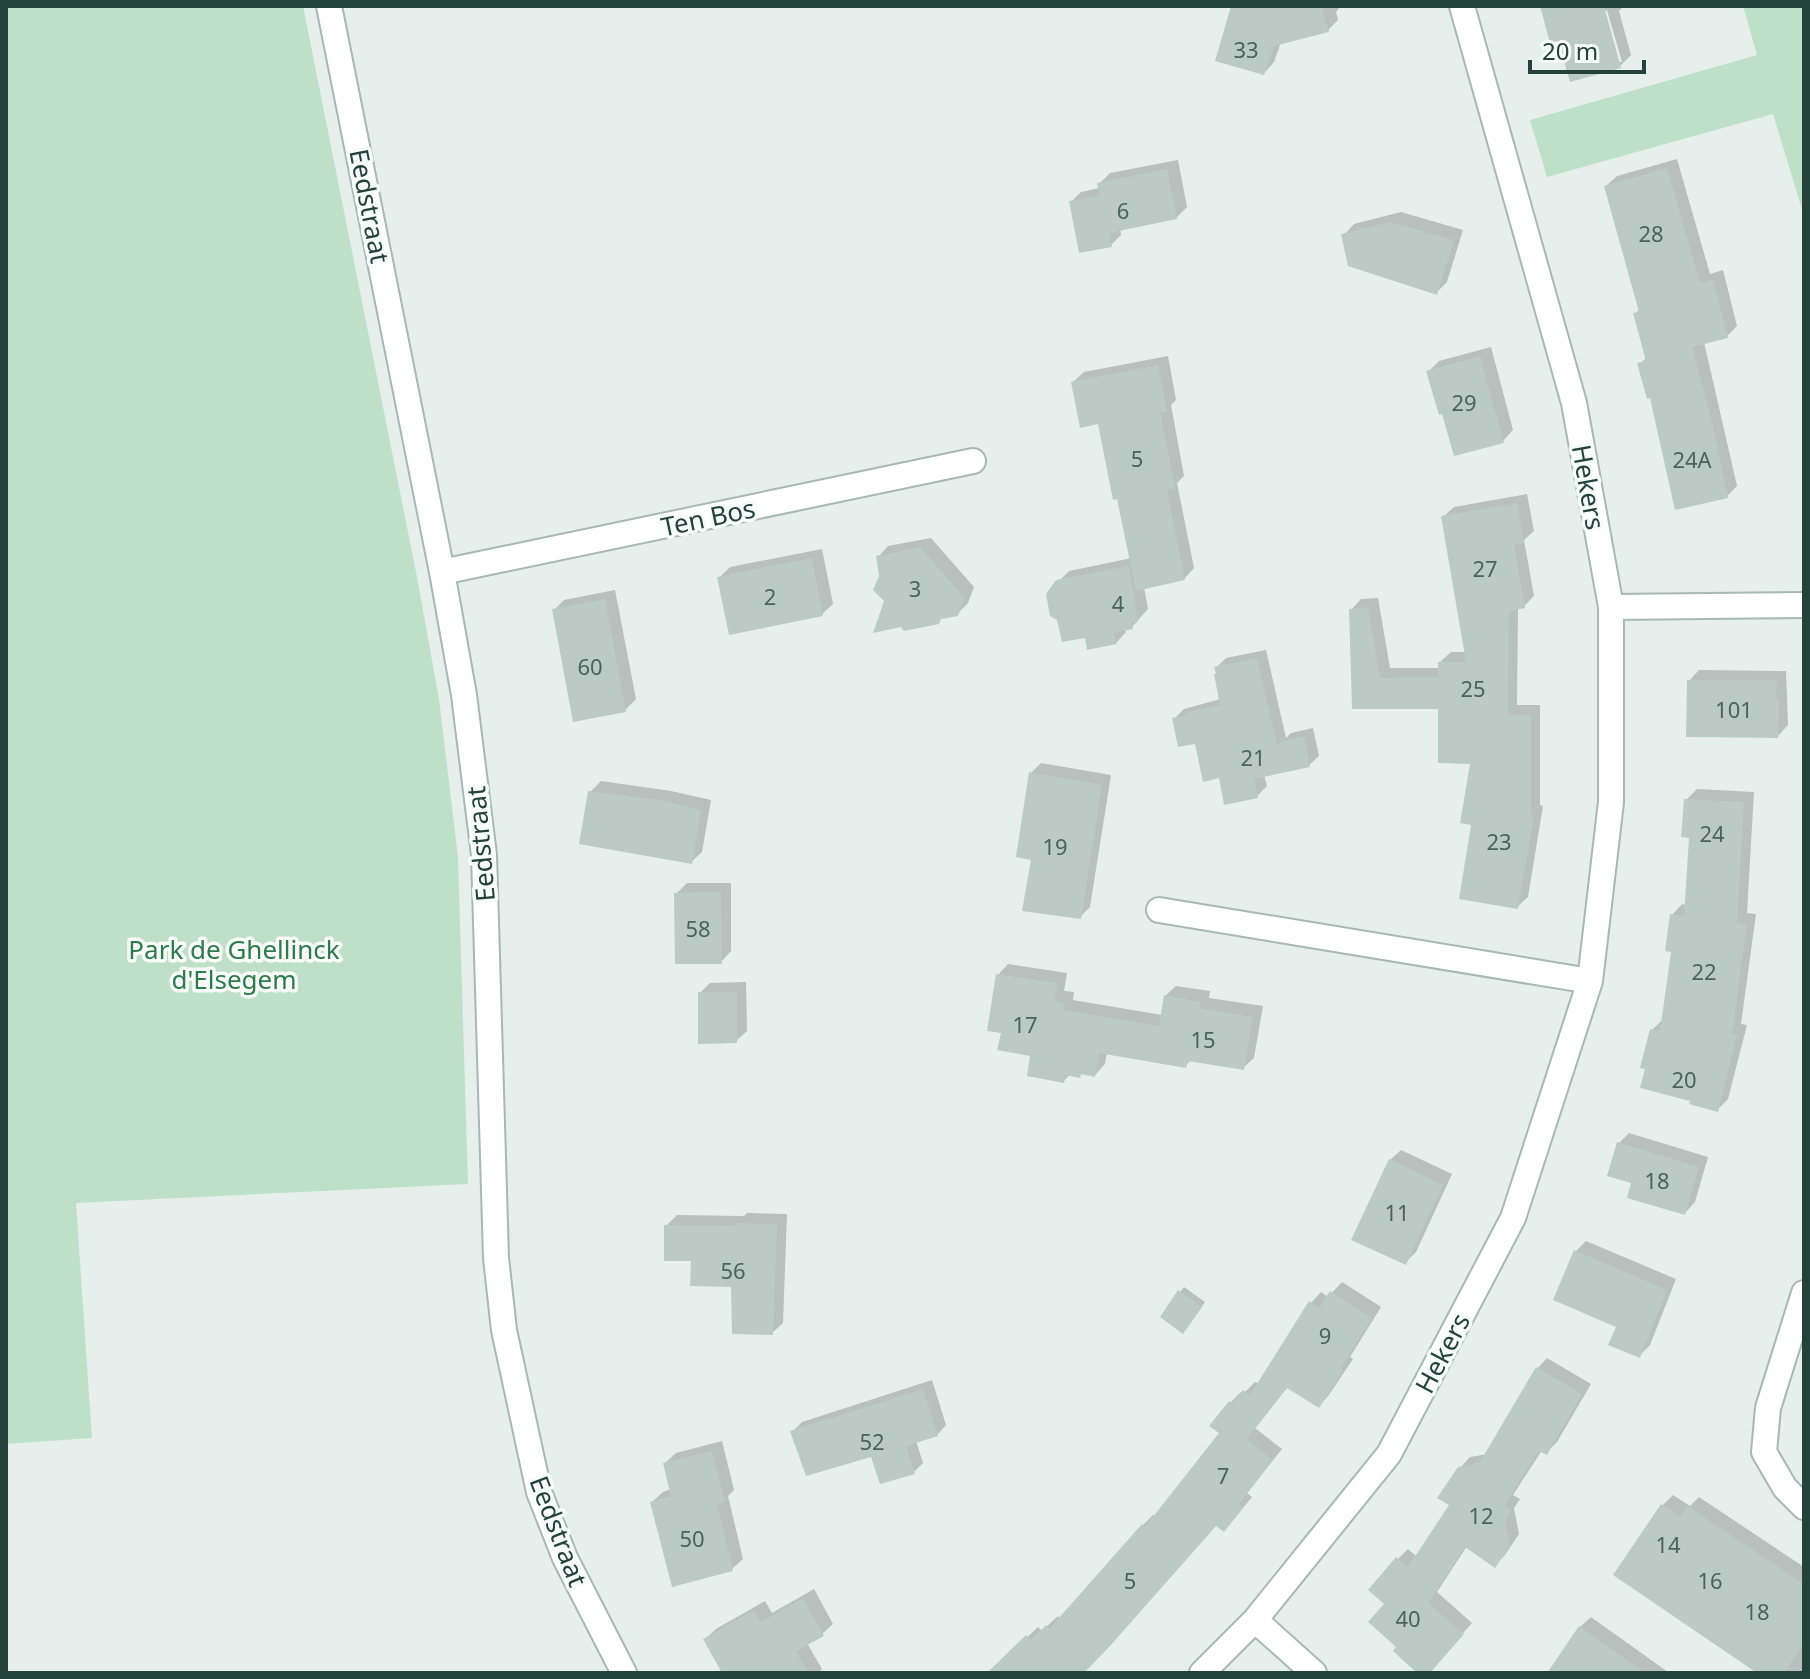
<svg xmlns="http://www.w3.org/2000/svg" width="1810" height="1679" viewBox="0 0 1810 1679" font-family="'Noto Sans',sans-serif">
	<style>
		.green { fill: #bfe0c8 }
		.shadow { fill: #0003; fill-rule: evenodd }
		.building { fill: #bbcac4 }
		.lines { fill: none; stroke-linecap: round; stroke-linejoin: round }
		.minor-casing { stroke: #a8b8b2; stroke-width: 28 }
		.minor { stroke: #fff; stroke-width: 24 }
		.labels { text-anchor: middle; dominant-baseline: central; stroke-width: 7; stroke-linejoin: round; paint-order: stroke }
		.number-label { font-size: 22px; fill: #4a645c }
		.street-label { font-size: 26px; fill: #24423a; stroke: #f7fbf9 }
		.park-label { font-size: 26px; fill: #2d7a4b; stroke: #f7fbf9 }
	</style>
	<rect width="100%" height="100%" fill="#e6efeb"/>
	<!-- green -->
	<path class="green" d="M6,6H303L417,577L439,699L458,857L468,1184L76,1203L92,1438L6,1444Z
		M1743,6H1804V216L1773,114L1547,177L1530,120L1757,55Z"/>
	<!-- shadow -->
	<path class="shadow" d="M1233,6H1338L1339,8L1336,12L1338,20L1328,30L1281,42L1274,62L1264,73Z
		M1541,6H1624L1619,11L1631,55L1620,66L1560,39ZM1607,10L1622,62H1617L1604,11Z
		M1677,159L1710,274L1723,270L1737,326L1727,336L1704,342L1737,486L1727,496L1652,395L1640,364L1647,357L1635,314L1640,309L1606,186L1617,176Z
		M1178,160L1187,207L1176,218L1120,228L1121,235L1111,245L1071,202L1081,192L1100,188L1099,184L1110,173Z
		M1401,212L1463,230L1447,282L1437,292L1344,235L1354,224Z
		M1491,347L1513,430L1503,441L1429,371L1439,361Z
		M1168,356L1176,400L1171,405L1184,476L1177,483L1194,568L1184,579L1144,587L1148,609L1132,627L1125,629L1126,632L1116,643L1086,636L1058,582L1069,571L1132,558L1100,422L1073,382L1084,372Z
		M1527,494L1534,531L1524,540L1534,596L1524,606L1518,607L1517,705H1540V805L1543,806L1528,897L1517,907L1474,823L1473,762L1440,707H1354L1351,610L1361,599L1378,598L1390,668H1440V662L1451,652H1467L1443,517L1454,507Z
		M931,538L974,587L968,603L957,614L886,600L878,557L888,546Z
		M822,549L833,604L822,614L720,577L730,567Z
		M615,590L636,699L625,710L554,610L564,600Z
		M1266,650L1286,738L1291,733L1313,728L1319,756L1309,765L1264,775L1267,786L1257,796L1220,776L1196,742L1174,719L1184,709L1221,699L1217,667L1226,658Z
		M1699,670L1786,671L1788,725L1778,736L1689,681Z
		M1041,763L1111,775L1090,907L1080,917L1033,858L1031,773Z
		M601,781L671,791L711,800L702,852L691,862L590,792Z
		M1697,789L1754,792L1747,913L1756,914L1741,1024L1747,1025L1728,1099L1717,1110L1652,1030L1664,1018L1673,950L1672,915L1682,904L1687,905L1691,836L1686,800Z
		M687,883H731V951L721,962L676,894Z
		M1008,964L1067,973L1064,991L1074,992L1073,1000L1162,1015L1165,996L1176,986L1210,991L1209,998L1263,1006L1254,1058L1243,1068L1192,1059L1186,1065L1107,1052L1105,1064L1095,1075L1083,1072L1079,1076L1070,1074L1064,1081L1003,1031L998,975Z
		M746,982L747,1031L736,1041L700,993L710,983Z
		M1629,1133L1708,1157L1695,1202L1685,1213L1634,1182L1619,1143Z
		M1401,1150L1452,1174L1416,1252L1405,1263L1390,1160Z
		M747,1213L787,1214L783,1323L772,1333L733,1285L693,1259L666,1226L677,1215L744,1216Z
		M1586,1241L1676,1279L1650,1345L1639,1356L1619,1326L1576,1251Z
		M1342,1282L1381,1307L1350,1357L1353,1359L1329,1395L1319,1406L1288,1386L1255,1428L1282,1449L1247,1493L1252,1497L1234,1519L1216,1524L1080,1673H990L1038,1627L1042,1631L1058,1616L1060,1619L1143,1525L1153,1515L1156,1517L1222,1432L1212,1425L1231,1402L1241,1392L1243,1394L1255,1382L1259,1384L1311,1303L1321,1292L1328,1297Z
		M1184,1287L1205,1302L1188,1326L1180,1292Z
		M1547,1358L1591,1384L1557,1442L1547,1452L1542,1450L1513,1495L1520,1499L1514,1508L1519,1534L1505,1555L1495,1565L1467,1546L1437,1592L1472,1623L1428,1673H1421L1399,1647L1387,1604L1398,1559L1408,1549L1417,1557L1452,1504L1460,1468L1470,1457L1488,1454L1537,1369Z
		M932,1380L946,1425L937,1435L916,1441L923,1463L914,1472L872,1454L793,1431L802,1422Z
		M722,1441L734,1490L728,1496L743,1559L732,1569L652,1502L663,1492L671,1489L665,1463L676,1453Z
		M1673,1495L1690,1506L1699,1497L1804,1567V1673H1762L1616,1575L1663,1505Z
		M814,1589L833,1624L822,1634L807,1643L822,1669L818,1673H725L705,1639L716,1629L765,1601L772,1613Z
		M1591,1617L1668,1672L1667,1673H1549L1580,1627Z"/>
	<!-- building -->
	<path class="building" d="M1231,6H1321L1329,32L1274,46L1264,75L1215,61Z
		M1540,6H1604L1621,68L1570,82L1558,41L1550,43Z
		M1667,168L1700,283L1713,279L1728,338L1692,347L1712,422L1728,498L1675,510L1650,398L1647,399L1637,363L1646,361L1633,313L1639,312L1604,186Z
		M1167,169L1177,219L1109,233L1112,247L1079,253L1069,201L1100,196L1097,183Z
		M1390,222L1454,240L1437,295L1348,266L1341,234Z
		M1480,356L1504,443L1454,456L1442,414L1439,415L1426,371Z
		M1158,365L1167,412L1160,413L1175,488L1167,490L1185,580L1136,591L1117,499L1113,500L1098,424L1080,428L1071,382Z
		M1517,503L1524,543L1514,545L1525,608L1509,611L1508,715H1531V815H1534L1518,909L1459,899L1471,825L1460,823L1470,764L1438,763V709H1352L1349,609L1368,607L1380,678L1438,677V662H1466L1441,516Z
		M920,547L965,598L958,616L941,619L939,624L904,631L901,627L873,633L884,601L873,590L879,576L876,556Z
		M812,558L823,616L729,635L717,577Z
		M1129,566L1138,622L1132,623L1133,629L1114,633L1117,644L1087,650L1085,638L1062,642L1057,620L1050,616L1046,594L1056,580Z
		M605,599L626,712L573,722L552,609Z
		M1257,658L1278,748L1280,742L1304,736L1310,767L1254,779L1258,798L1224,805L1219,778L1203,782L1195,744L1178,747L1172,718L1188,715L1187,712L1220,705L1214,674H1216L1214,667Z
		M1687,680H1777L1776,699H1779L1778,738L1686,737Z
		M1029,772L1102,785L1081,919L1022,911L1031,860L1016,857Z
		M588,791L660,800L701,810L692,864L579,844Z
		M1684,799L1744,802L1737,923L1747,924L1732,1034L1737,1035L1718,1112L1689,1104L1690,1101L1640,1088L1645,1069L1640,1068L1650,1029L1660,1031L1671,952L1665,951L1670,914L1684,916L1689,838L1681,837Z
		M721,892L722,964H675L674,893Z
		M996,974L1058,983L1054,1001L1064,1003L1063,1010L1159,1026L1164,995L1201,1002L1200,1008L1253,1017L1244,1070L1188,1061L1186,1068L1099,1053L1095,1077L1081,1074L1080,1078L1065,1075L1064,1083L1027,1076L1030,1056L997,1050L1001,1033L987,1031Z
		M698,992H737V1043L698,1044Z
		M1617,1142L1699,1167L1685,1215L1627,1198L1631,1183L1607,1176Z
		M1389,1159L1443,1185L1406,1265L1351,1240Z
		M735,1223L777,1224L773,1335L732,1334L731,1287L690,1286L691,1261H664V1225L735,1226Z
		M1574,1250L1667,1290L1640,1358L1608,1345L1616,1327L1553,1300Z
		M1178,1290L1202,1307L1183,1334L1160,1317Z
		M1330,1291L1372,1318L1341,1368L1344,1370L1319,1408L1287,1388L1247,1439L1273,1460L1239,1504L1243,1508L1224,1532L1216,1526L1110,1646L1084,1673H987L1026,1635L1031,1640L1046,1625L1050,1628L1142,1524L1145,1527L1219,1433L1209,1426L1229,1401L1233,1404L1243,1390L1250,1395L1309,1301L1319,1308Z
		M1536,1367L1582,1394L1547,1455L1539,1451L1504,1506L1511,1510L1505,1520L1510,1546L1495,1568L1465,1547L1428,1603L1464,1634L1430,1673H1417L1393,1651L1396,1647L1368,1622L1384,1604L1368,1590L1396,1557L1408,1567L1449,1505L1437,1498L1458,1467L1480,1462Z
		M923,1389L938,1436L906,1446L915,1474L880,1484L871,1457L806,1476L790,1431Z
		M712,1451L725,1502L717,1504L733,1571L672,1587L650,1502L671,1496L663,1463Z
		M1661,1504L1680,1517L1687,1506L1804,1584V1642L1784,1673H1757L1613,1575Z
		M803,1598L824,1636L796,1651L808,1673H722L703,1639L754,1610L761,1622Z
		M1579,1626L1645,1673H1547Z"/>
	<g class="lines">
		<!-- minor casing -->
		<g class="minor-casing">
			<path id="minor" d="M329,6L442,572L464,695L484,855L496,1258L504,1330L539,1492L565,1558L624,1673
				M442,572L973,461
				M1611,607L1804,605
				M1159,910L1590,981
				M1804,1293L1768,1408L1764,1452L1785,1488L1804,1507
				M1255,1620L1314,1673
				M1202,1673L1255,1620L1389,1454L1513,1218L1590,981L1611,802V607L1574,403L1462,6"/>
		</g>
		<!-- minor -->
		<use href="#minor" class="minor"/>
	</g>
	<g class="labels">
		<!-- number labels -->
		<g class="number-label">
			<text x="1246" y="49">33</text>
			<text x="1123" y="210">6</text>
			<text x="1651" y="233">28</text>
			<text x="1464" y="402">29</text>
			<text x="1137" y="458">5</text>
			<text x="1692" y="459">24A</text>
			<text x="1485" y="568">27</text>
			<text x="915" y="588">3</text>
			<text x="770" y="596">2</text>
			<text x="1118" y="603">4</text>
			<text x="590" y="666">60</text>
			<text x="1473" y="688">25</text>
			<text x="1734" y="709">101</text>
			<text x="1253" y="757">21</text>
			<text x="1712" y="833">24</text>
			<text x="1499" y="841">23</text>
			<text x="1055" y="846">19</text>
			<text x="698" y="928">58</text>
			<text x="1704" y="971">22</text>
			<text x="1025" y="1024">17</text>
			<text x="1203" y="1039">15</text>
			<text x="1684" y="1079">20</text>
			<text x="1657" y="1180">18</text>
			<text x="1397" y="1212">11</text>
			<text x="733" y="1270">56</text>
			<text x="1325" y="1335">9</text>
			<text x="872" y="1441">52</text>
			<text x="1223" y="1475">7</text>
			<text x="1481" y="1515">12</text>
			<text x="692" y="1538">50</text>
			<text x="1668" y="1544">14</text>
			<text x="1130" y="1580">5</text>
			<text x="1710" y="1580">16</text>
			<text x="1757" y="1611">18</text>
			<text x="1408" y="1618">40</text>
		</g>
		<!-- street labels -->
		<g class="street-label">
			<text transform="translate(370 206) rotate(79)">Eedstraat</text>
			<text transform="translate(1589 487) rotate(80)">Hekers</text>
			<text transform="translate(708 517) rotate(-12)">Ten Bos</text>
			<text transform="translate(480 844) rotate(-95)">Eedstraat</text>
			<text transform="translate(1442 1353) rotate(-62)">Hekers</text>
			<text transform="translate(559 1531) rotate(69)">Eedstraat</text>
		</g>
		<!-- park labels -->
		<g class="park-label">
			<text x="234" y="949">Park de Ghellinck<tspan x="234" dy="30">d'Elsegem</tspan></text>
		</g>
	</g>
	<!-- border -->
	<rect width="1810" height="1679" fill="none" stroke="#24423a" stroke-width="16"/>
	<!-- scale -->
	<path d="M1530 60v12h114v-12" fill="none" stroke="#24423a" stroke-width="4"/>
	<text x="1542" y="60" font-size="24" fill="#24423a" stroke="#f7fbf9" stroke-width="6" paint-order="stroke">20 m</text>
</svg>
